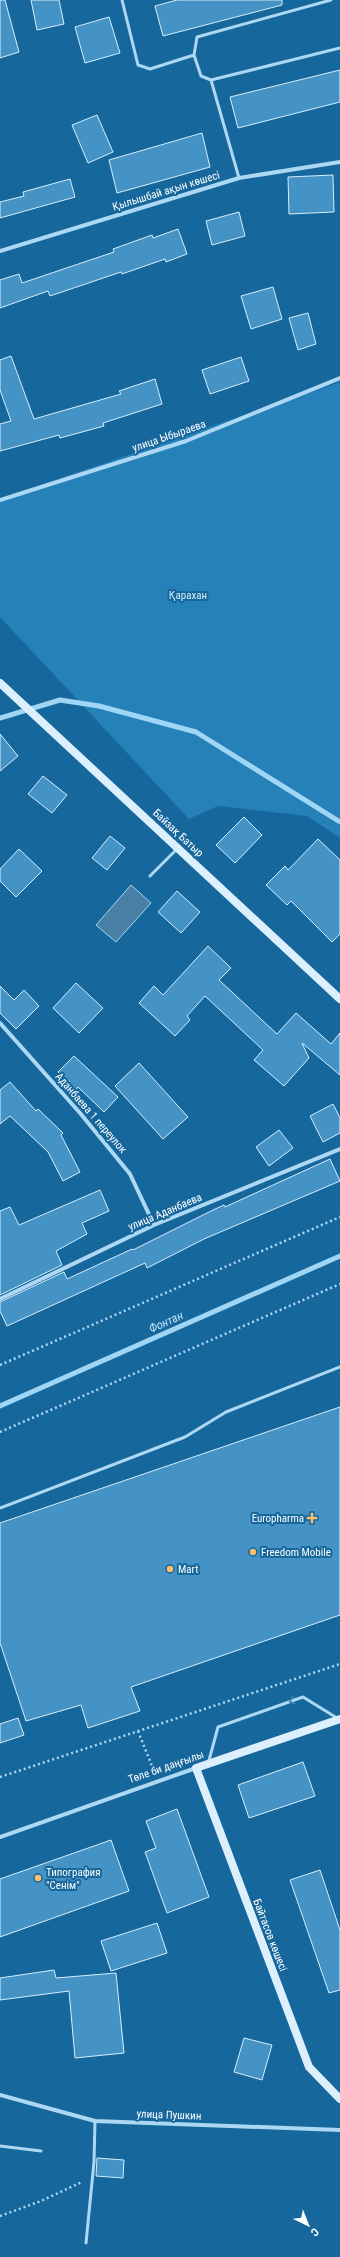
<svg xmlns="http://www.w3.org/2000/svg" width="340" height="2257" viewBox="0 0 340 2257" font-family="'Roboto Condensed',sans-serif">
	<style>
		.green { fill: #2681b9 }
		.water { fill: #4880a5; stroke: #9fd6f5 }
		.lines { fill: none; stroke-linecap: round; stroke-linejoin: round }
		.stream { stroke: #9fd6f5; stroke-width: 5 }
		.building { fill: #4493c4; stroke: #d5eefd }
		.path { stroke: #add8f3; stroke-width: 2.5; stroke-dasharray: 2 3; stroke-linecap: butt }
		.lane { stroke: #add8f3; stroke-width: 3 }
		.street { stroke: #add8f3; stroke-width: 4 }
		.secondary { stroke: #dceffc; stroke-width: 8 }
		.oneway { stroke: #3c83b2 }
		.poi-dot { fill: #ffbd6e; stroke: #16679c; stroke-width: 1.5 }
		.labels { text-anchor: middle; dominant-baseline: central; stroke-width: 4; stroke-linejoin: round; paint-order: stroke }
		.street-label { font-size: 11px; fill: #fff; stroke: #16679c }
		.park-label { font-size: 11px; fill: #d5eefd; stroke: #16679c }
		.poi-label { font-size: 11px; fill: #fff; stroke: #16679c; text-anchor: start }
		.water-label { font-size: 12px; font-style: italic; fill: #c0e4fa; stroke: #16679c }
	</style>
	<rect width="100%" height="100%" fill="#16679c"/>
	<!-- green -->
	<path class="green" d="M340,382V838L307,816L218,806L189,819L0,617V499Z"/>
	<!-- water -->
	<path class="water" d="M131,885L151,903L116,942L96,925Z"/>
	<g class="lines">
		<!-- stream -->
		<path class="stream" d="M0,718L60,700L99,706L196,732L340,822
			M0,1406L340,1256"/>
	</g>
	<!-- building -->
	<path class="building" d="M0,0H5L19,52L0,58Z
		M31,0H59L64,24L37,30Z
		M177,0H282V5L163,36L155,6Z
		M109,17L120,53L85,63L75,27Z
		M340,70V102L238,128L230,97Z
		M97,115L113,152L88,163L72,125Z
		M202,133L210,167L117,193L109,160Z
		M333,175L334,212L289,214L288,177Z
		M70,179L75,197L0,218V202L24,196L23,192Z
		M239,212L245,236L212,245L206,221Z
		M178,229L187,254L166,262L165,259L122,274L121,272L50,296L48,291L0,308V280L19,274L22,283L114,252L113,249L152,235L153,238Z
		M273,287L282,319L251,329L241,296Z
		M308,313L316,344L298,350L289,318Z
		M11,356L34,419L121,394L119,391L155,379L162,404L103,423L104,426L60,438L59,435L0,451V424L11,421L0,390V360Z
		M241,357L249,381L210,394L202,370Z
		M0,734L18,756L0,771Z
		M43,776L67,795L52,813L28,794Z
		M244,817L262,835L235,863L216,845Z
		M110,836L125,848L107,870L92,858Z
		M318,839L340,860V934L332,942L291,901L287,905L266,885L285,866L288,870Z
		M19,849L42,871L16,897L0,881V869Z
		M177,891L200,912L181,933L158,912Z
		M208,946L231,968L219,980L277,1034L296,1013L331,1044L340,1033V1075L302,1043L309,1058L284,1086L254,1060L263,1050L205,996L187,1016L190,1020L175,1036L139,1003L154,986L163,995Z
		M76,983L103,1008L79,1033L53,1008Z
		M0,986L14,1000L24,990L39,1006L16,1029L0,1013Z
		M74,1056L118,1097L104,1112L78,1087L76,1090L58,1072Z
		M139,1063L188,1117L163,1139L115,1086Z
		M10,1082L36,1111L38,1109L63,1133L61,1135L80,1172L63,1181L48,1152L10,1116L0,1124V1090Z
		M333,1104L340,1118V1133L323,1142L310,1116Z
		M279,1130L293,1148L269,1166L256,1147Z
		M330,1159L340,1181L204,1239L147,1268L145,1263L7,1326L0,1311V1302L64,1272L67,1279L132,1249L133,1250L211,1211L224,1205L225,1207Z
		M100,1190L109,1211L82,1223L87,1234L56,1251L62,1265L0,1295V1211L10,1207L19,1225Z
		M340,1407V1615L131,1687L140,1711L88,1728L81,1705L26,1721L0,1643V1523Z
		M18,1718L24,1735L0,1743V1724Z
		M303,1762L315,1796L249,1818L238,1785Z
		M177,1809L209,1897L167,1913L145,1852L156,1848L146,1821Z
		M111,1840L129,1891L0,1937V1879Z
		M320,1870L340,1930V1990L329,1993L290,1880Z
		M157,1923L167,1953L111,1971L101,1941Z
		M54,1970L56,1978L116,1973L124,2053L75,2058L69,1991L0,2000V1978Z
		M244,2038L272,2045L262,2080L234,2072Z
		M97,2158L124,2160L123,2178L96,2176Z"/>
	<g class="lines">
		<!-- path -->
		<path class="path" d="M0,1365L340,1217
			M0,1432L340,1284
			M138,1731L154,1771
			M0,1777L340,1664
			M0,2216L41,2201L82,2182"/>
		<!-- lane -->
		<path class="lane" d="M122,0L138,65L150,69L194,55
			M331,0L197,37L194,55L201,76L211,80L340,48
			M211,80L239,178
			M150,876L178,848
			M0,1508L185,1437L226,1412L340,1367
			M208,1764L218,1727L303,1697L337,1718
			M0,2146L41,2151
			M86,2243L94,2162L95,2121"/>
		<!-- street -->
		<path class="street" d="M0,251L239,178L340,162
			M0,500L186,441L340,378
			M0,1023L80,1113L130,1174L154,1225
			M0,1299L154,1225L340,1149
			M0,1837L196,1768
			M0,2095L95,2121L340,2130"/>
		<!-- secondary -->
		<path class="secondary" d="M0,683L340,999
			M340,1719L196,1768L309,2067L340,2099"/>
	</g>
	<!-- one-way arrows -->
	<defs><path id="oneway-chevron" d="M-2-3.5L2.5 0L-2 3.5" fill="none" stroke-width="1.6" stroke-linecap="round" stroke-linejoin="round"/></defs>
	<use class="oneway" href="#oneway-chevron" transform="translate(292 1701) rotate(161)"/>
	<!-- markers -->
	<g class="poi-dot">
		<path d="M310 1512h4v4h4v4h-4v4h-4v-4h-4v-4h4z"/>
		<circle cx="253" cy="1552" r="4"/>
		<circle cx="170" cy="1569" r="4"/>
		<circle cx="38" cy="1878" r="4"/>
	</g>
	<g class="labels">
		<!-- street labels -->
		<g class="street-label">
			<text transform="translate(166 191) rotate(-17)">Қылышбай ақын көшесі</text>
			<text transform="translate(169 436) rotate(-19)">улица Ыбыраева</text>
			<text transform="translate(178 833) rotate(43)">Байзақ Батыр</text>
			<text transform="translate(91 1113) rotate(49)">Аданбаева 1 переулок</text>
			<text transform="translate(165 1212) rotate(-23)">улица Аданбаева</text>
			<text transform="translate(166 1767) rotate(-19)">Төле би даңғылы</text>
			<text transform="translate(270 1935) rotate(69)">Байтасов көшесі</text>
			<text transform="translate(169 2115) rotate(2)">улица Пушкин</text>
		</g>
		<!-- park labels -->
		<g class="park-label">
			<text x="188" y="595">Қарахан</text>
		</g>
		<!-- poi labels -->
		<g class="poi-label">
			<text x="304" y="1518" text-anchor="end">Europharma</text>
			<text x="261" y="1552">Freedom Mobile</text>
			<text x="178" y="1569">Mart</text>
			<text x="46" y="1872">Типография<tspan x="46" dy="13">"Сенім"</tspan></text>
		</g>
		<!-- water labels -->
		<g class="water-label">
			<text transform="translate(166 1322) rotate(-24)">Фонтан</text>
		</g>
	</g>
	<!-- north arrow -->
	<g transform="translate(308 2225) rotate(137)" stroke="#16679c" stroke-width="3" paint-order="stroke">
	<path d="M0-3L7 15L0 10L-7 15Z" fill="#ffffff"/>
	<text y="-6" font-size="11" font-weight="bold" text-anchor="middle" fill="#ffffff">С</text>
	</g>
</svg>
